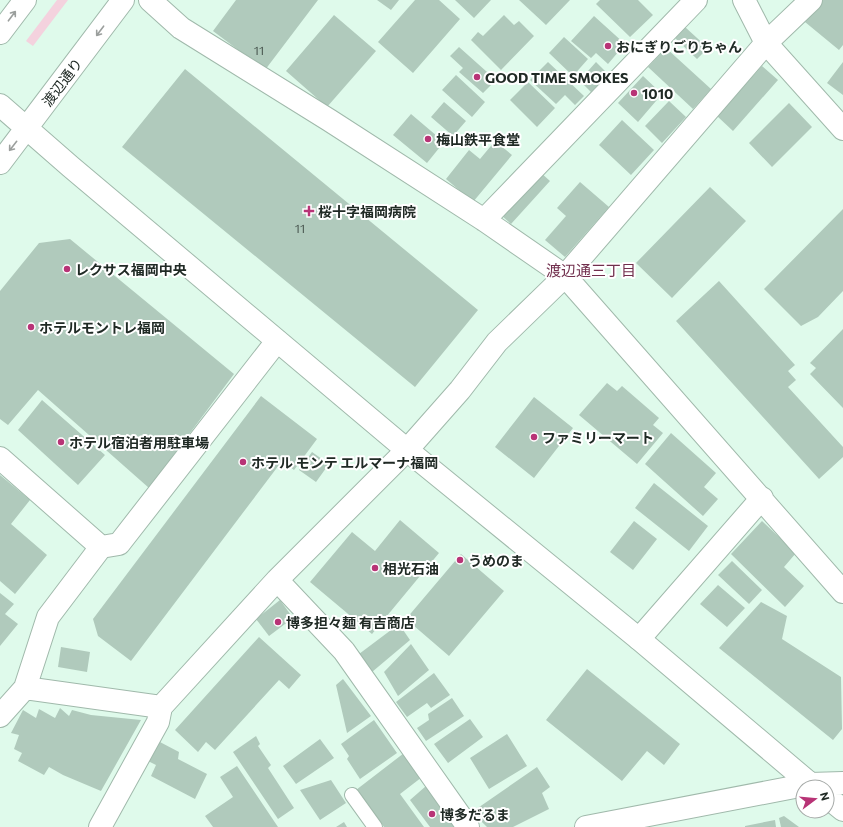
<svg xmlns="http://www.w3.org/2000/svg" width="843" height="827" viewBox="0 0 843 827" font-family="Commissioner,'Noto Sans JP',sans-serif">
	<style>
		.green { fill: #f4d2de }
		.building { fill: #b0cabc }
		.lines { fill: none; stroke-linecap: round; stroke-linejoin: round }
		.lane-casing { stroke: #a0b9ab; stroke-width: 16 }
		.street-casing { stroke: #a0b9ab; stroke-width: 24 }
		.secondary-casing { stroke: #a0b9ab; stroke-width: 24 }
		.lane { stroke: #fff; stroke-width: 14 }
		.street { stroke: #fff; stroke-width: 22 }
		.secondary { stroke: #fff; stroke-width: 22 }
		.oneway { stroke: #9b9f9d }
		.poi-dot { fill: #b83376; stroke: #fff; stroke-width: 1.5 }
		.labels { text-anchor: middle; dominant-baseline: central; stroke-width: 4; stroke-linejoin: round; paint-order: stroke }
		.number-label { font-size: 12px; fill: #44524b }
		.poi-label { font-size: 14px; font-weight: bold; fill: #202a25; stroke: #fff; text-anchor: start }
		.street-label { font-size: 14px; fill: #202a25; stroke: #fff }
		.neighbourhood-label { font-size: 15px; fill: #712f4d; stroke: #fff }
	</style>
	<rect width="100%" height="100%" fill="#dffaeb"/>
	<!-- green -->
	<path class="green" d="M57,0H68L33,46L26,41Z"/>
	<!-- building -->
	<path class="building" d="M236,0H318L265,70L213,31Z
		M377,0H399L391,10Z
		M415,0H439L460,19L413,73L378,42Z
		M455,0H491L474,18Z
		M519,0H570L546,25Z
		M600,0H638L653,15L630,37L596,4Z
		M823,0H843V45L839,50L805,22Z
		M334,15L376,51L327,107L286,71Z
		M504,15L514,25L519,21L534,36L501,70L471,40L478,32L483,36Z
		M594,16L625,44L608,64L596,53L591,58L571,41Z
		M685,27L708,48L697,59L675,38Z
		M564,37L588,59L573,76L549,53Z
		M459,47L496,80L483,93L459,72L463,68L450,56Z
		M666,48L711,89L693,109L648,67Z
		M548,62L584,96L575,105L565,95L556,104L530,80Z
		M596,62L608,74L591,92L582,83L589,75L588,71Z
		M843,62V95L827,83Z
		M762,66L778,80L733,131L717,116Z
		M185,69L478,310L415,387L122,147Z
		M456,75L485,102L472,117L442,90Z
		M643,76L662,94L638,122L618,103Z
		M528,82L555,108L537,127L510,100Z
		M669,101L686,117L662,143L645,126Z
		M444,102L466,121L453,136L431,117Z
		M789,103L812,127L772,167L749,143Z
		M411,114L444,142L427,163L393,135Z
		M622,120L654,150L631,175L599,145Z
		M495,141L512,155L473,202L446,179L469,150L480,159Z
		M540,172L550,181L511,224L501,215Z
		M580,182L609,207L565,257L545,240L566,216L557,208Z
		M710,187L746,221L672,298L636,263Z
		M843,209V291L818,317L801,326L764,289Z
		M70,239L234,374L149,488L38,390L8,425L0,419V291L39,243Z
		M719,281L795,365L788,371L796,380L788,387L843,447V457L819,479L676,321Z
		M843,329V408L810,374L816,368L810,363Z
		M607,383L617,391L622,386L659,418L653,425L663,433L637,464L579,415Z
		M261,396L317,439L294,470L282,461L131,661L98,636L93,619Z
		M534,397L573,428L534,478L495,447Z
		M42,400L105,455L78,485L18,430Z
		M671,433L716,473L704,487L718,499L703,516L645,464Z
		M312,452L329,464L316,482L299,470Z
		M0,475L30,500L11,524L47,555L15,594L0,581Z
		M654,483L708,526L689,551L635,508Z
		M400,520L439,553L372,634L310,582L352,532L375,551Z
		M634,521L657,539L633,570L610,552Z
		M762,521L796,553L784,567L804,586L785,607L731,554Z
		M461,554L504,591L449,656L406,619Z
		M732,561L762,590L749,604L718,575Z
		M718,585L745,608L727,627L700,604Z
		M0,593L14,604L5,614L18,624L0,646Z
		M280,600L293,618L269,636L256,619Z
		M761,602L787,616L782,639L841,677L842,729L833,740L719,648Z
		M399,624L410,640L372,672L359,654Z
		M259,637L301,675L289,689L279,680L215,750L206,742L198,752L175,730Z
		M411,644L429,670L398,696L384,672Z
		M61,647L90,652L87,672L58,667Z
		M587,669L680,744L664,765L647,751L622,781L546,720Z
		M434,673L450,695L431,708L427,703L407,717L396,702Z
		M343,679L371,716L347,733L336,685Z
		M452,698L464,716L426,741L417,728L429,720L428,714Z
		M60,708L69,716L72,710L91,715L141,720L101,791L63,775L49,767L44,775L18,761L22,753L14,749L19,735L11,733L23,710L36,718L39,709L55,718Z
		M470,719L483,737L448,763L434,744Z
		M374,720L397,753L360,779L347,759L349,756L341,744Z
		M507,734L527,766L489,789L470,758Z
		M256,736L260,744L258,746L271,765L268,768L294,808L278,819L233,752Z
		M320,739L334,758L296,784L283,766Z
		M158,741L179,752L178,759L207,774L195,799L151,776L156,765L148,761Z
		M408,750L426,774L400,794L424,827H384L356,790Z
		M237,766L278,827H213L205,816L233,797L220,777Z
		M537,767L550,787L542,793L549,809L513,827H487L472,812Z
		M331,780L346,803L320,820L300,790Z
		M426,786L455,827H430L410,800Z
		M784,816L799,827H781L779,818Z
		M775,820L776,827H745V826Z
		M344,822L347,827H336Z"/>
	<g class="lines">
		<!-- lane casing -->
		<g class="lane-casing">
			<path id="lane" d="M352,795L375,827"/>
		</g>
		<!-- street casing -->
		<g class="street-casing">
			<path id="street" d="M150,0L181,28L329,120L484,220L565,276L843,592
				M744,0L766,43L843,129
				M484,220L696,0
				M0,458L101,547L48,617L25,688
				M101,547L119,544L277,341
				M277,580L344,651L468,827
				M639,639L762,498
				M0,716L25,688L161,707
				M100,827L158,722L161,707L277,580L407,450L460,390L497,342L565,276L766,43L811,0"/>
		</g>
		<!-- secondary casing -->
		<g class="secondary-casing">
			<path id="secondary" d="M0,33L25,0
				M0,105L71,167L407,450L639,639L814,787
				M0,163L123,0
				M827,797L843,810
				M586,827L810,784L843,783"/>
		</g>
		<!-- lane -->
		<use href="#lane" class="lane"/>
		<!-- street -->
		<use href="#street" class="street"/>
		<!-- secondary -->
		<use href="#secondary" class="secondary"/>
	</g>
	<!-- one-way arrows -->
	<defs><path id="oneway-shaft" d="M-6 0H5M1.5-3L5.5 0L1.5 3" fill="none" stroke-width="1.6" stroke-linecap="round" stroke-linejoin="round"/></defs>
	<g class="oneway">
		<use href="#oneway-shaft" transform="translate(12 16) rotate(-53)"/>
		<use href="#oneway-shaft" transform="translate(100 31) rotate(127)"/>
		<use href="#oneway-shaft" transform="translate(13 146) rotate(128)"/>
	</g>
	<!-- markers -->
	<g class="poi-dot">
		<circle cx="608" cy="46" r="4"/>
		<circle cx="477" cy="77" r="4"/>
		<circle cx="634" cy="93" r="4"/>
		<circle cx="428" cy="139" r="4"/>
		<path d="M307 205h4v4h4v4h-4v4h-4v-4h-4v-4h4z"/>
		<circle cx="67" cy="269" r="4"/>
		<circle cx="31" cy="327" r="4"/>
		<circle cx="534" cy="437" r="4"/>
		<circle cx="61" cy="442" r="4"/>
		<circle cx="243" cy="462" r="4"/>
		<circle cx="460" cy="560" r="4"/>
		<circle cx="375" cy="568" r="4"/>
		<circle cx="278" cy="622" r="4"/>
		<circle cx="432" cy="814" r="4"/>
	</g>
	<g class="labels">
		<!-- number labels -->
		<g class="number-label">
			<text x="259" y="50">11</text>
			<text x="300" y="228">11</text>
		</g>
		<!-- poi labels -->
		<g class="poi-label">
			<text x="616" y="46">おにぎりごりちゃん</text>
			<text x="485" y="77">GOOD TIME SMOKES</text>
			<text x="642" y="93">1010</text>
			<text x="436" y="139">梅山鉄平食堂</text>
			<text x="318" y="211">桜十字福岡病院</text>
			<text x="75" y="269">レクサス福岡中央</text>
			<text x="39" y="327">ホテルモントレ福岡</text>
			<text x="542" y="437">ファミリーマート</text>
			<text x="69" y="442">ホテル宿泊者用駐車場</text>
			<text x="251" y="462">ホテル モンテ エルマーナ福岡</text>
			<text x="468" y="560">うめのま</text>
			<text x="383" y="568">相光石油</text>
			<text x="286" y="622">博多担々麺 有吉商店</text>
			<text x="440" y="814">博多だるま</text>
		</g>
		<!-- street labels -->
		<g class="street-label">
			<text transform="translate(62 82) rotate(-53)">渡辺通り</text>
		</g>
		<!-- neighbourhood labels -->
		<g class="neighbourhood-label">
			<text x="591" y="270">渡辺通三丁目</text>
		</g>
	</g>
	<!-- north arrow -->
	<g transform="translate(815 799) rotate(74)"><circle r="19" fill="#ffffff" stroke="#a6aaa8"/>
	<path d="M0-3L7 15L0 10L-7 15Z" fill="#b83376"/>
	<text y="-6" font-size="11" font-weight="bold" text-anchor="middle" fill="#202a25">N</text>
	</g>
</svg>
